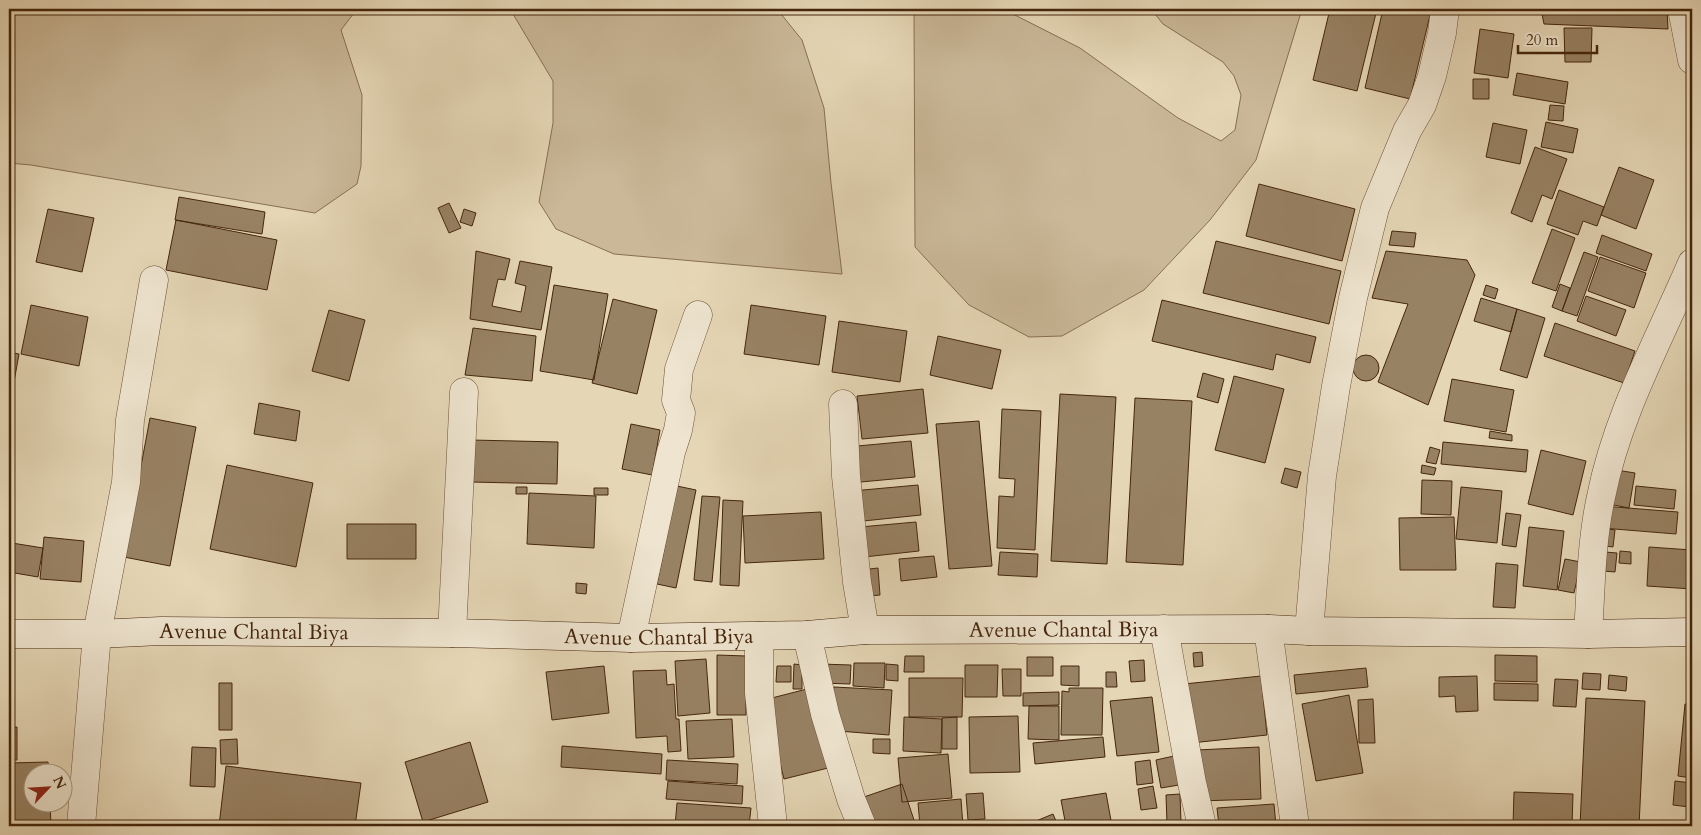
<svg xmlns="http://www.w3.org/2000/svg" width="1701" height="835" viewBox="0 0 1701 835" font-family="Cardo,serif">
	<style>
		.green { fill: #cab898; stroke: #886f52 }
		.building { fill: #988264; stroke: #45260d }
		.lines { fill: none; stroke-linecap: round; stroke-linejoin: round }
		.street-casing { stroke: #6d5237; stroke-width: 29 }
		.secondary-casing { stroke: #45260d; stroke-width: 29 }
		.street { stroke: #eee4cf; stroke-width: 28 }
		.secondary { stroke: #eee4cf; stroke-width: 28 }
		.labels { text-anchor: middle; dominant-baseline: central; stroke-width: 4; stroke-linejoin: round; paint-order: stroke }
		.street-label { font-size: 21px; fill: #45260d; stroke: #eee4cf }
	</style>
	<rect width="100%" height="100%" fill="#e5d6b5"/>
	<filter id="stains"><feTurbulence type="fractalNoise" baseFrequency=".004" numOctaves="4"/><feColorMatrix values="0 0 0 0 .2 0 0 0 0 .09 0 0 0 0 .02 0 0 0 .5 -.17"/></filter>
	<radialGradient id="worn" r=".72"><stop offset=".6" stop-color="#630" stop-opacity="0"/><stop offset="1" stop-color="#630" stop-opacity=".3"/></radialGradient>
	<!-- green -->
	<path class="green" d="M9,9H357L341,30L362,95L361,166L357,184L315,213L31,165L9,163Z
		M510,9H777L802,40L824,108L831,183L842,274L614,254L556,229L539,202L553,123V81Z
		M914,9H1003L1080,48L1178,118L1221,141L1235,130L1241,95L1234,76L1223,62L1163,24L1151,9H1302L1256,160L1210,220L1144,290L1062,336L1029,337L969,305L915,247Z"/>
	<!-- building -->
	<path class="building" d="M1330,9H1377L1357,91L1313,80Z
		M1383,9H1421L1431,11L1410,99L1365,88Z
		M1541,9H1667L1668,29L1544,24Z
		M1564,28H1592L1591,62H1565Z
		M1480,29L1514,34L1508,78L1474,73Z
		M1517,73L1568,82L1565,104L1513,95Z
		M1473,79H1489V99H1473Z
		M1550,105L1564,106L1563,121L1548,120Z
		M1546,122L1578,129L1573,153L1541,147Z
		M1493,123L1527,130L1520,164L1486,157Z
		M1535,147L1567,159L1552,199L1542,195L1532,222L1511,213Z
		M1619,167L1654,180L1636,229L1601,215Z
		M1259,184L1355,209L1342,261L1246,236Z
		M1559,190L1604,207L1597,226L1583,221L1578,235L1547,224Z
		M179,197L265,212L262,234L175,220Z
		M449,203L461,228L449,233L438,208Z
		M48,209L94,218L82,272L36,262Z
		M464,209L476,213L472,226L460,222Z
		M176,220L277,240L267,290L166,270Z
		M1552,229L1575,238L1556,291L1532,283Z
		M1392,231L1416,233L1414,247L1389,245Z
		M1602,235L1652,254L1646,271L1596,253Z
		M1216,241L1341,271L1329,324L1203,293Z
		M476,251L510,259L505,280L498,279L492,306L521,312L526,286L515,283L520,261L552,267L541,330L470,319Z
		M1386,251L1467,260L1475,275L1428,405L1378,382L1408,304L1372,298Z
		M1584,252L1598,257L1577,316L1562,311Z
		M1600,257L1646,273L1634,308L1588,291Z
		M1560,284L1570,288L1562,311L1552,307Z
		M554,285L608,294L594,380L540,371Z
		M1486,285L1498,289L1495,299L1483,295Z
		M1586,296L1626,310L1616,336L1577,321Z
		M1481,298L1517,309L1511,332L1474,321Z
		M613,299L657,310L637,394L592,383Z
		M1162,300L1316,337L1310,363L1276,354L1273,370L1152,341Z
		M31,305L88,317L79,366L21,354Z
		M751,305L826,316L819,365L744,354Z
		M1517,309L1545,318L1527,378L1500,370Z
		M329,310L365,320L349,381L312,371Z
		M839,321L907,331L900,382L832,372Z
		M1555,323L1635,351L1624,383L1544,356Z
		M473,328L536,336L532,381L465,375Z
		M938,336L1001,350L992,389L930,375Z
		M9,352L19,354L9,410Z
		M1353 368a13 13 0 1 1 26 0a13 13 0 1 1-26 0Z
		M1203,373L1224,379L1218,403L1197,397Z
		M1234,376L1284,389L1265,463L1215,450Z
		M1452,379L1514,390L1506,432L1444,421Z
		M923,389L928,433L862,439L857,396Z
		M1060,394L1116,397L1107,564L1051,561Z
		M1135,398L1192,401L1183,565L1126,562Z
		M259,403L300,411L296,441L254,434Z
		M1002,409L1041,411L1035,550L997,548L999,496L1014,497L1015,479L999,478Z
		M150,418L196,427L170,566L124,557Z
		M979,421L992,566L949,569L936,424Z
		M631,424L660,430L652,475L622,469Z
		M1490,431L1512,435V441L1489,438Z
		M471,440L558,442L557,484L471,482Z
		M911,441L915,477L839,484L836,448Z
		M1443,442L1528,450L1526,472L1441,464Z
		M1430,447L1440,450L1436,464L1426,462Z
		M1541,450L1586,461L1573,515L1528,504Z
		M227,465L313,483L296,567L210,549Z
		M1422,465L1436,468L1434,475L1421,473Z
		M1285,468L1301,472L1297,488L1281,483Z
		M1610,469L1635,473L1629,508L1604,503Z
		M1422,480L1452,481L1451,515L1421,514Z
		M918,485L921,515L844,523L841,492Z
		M677,486L696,490L676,588L657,584Z
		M1636,486L1676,490L1674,509L1634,505Z
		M516,487H527V494H516Z
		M1461,487L1502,491L1497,543L1456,539Z
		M594,488H608V495H594Z
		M529,493L596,496L594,548L527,544Z
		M702,496L720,497L712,582L694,580Z
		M723,500L743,501L739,586L720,585Z
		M1603,506L1678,512L1676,534L1602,528Z
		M821,512L824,559L745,563L743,516Z
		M1506,513L1521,515L1516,547L1502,545Z
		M1454,517L1456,570H1400L1399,518Z
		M916,522L919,551L864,557L860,527Z
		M347,524H416V559H347Z
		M1529,527L1564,531L1557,590L1523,586Z
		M1600,528L1615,530L1613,547L1598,545Z
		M44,537L84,541L81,582L40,579Z
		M12,543L43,548L38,577L9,572V558Z
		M1649,547L1692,550V589L1647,586Z
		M1620,551L1631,552V564L1619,563Z
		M1000,552L1038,554L1037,577L998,575Z
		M1605,552L1617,553L1615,572L1603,571Z
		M934,556L937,577L901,581L899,559Z
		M1565,559L1581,562L1574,593L1558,590Z
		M1496,563L1518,565L1515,608L1493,607Z
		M878,568L880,595L846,598L843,572Z
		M576,583L587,584L586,594L576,593Z
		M1202,652L1203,666L1194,667L1193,653Z
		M717,655L746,656V715H717Z
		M1495,655L1537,656V682L1495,681Z
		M905,656H924V672H904Z
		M1027,657H1053V676H1027Z
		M706,659L710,713L678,716L675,661Z
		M1144,660L1145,681L1131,682L1129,661Z
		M854,663H885L884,688L853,686Z
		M794,664L802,665V689H793Z
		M820,664L851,665L850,684L820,683Z
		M886,664L898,665V681L886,680Z
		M965,665H998L997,697H965Z
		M604,666L609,713L552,720L546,672Z
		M777,666H791V682H776Z
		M1061,666H1079V686L1061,685Z
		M1366,668L1368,687L1296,694L1294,675Z
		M1002,669H1021V696H1003Z
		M666,670L667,685L674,684L676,719H679L681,751L668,752L667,736L636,738L633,671Z
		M1106,672H1116L1117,687H1106Z
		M1583,673L1601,674L1600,690L1582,689Z
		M1609,675L1627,677L1626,691L1608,689Z
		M1261,676L1267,735L1191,743L1184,684Z
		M1477,676L1478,711L1456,712L1455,696L1439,697V677Z
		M909,678H963L962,717H909Z
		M1555,679L1578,680L1576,707L1553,706Z
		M219,683H232V730H219Z
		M1494,683L1538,684V701L1494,700Z
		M834,687L892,690L889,735L838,731L830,708Z
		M1069,688H1103L1102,735H1061L1062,691L1069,692Z
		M807,689L828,768L784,779L764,700Z
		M1059,692V705L1023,706V693Z
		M1349,695L1363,773L1316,781L1302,704Z
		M1152,697L1159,752L1117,756L1110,701Z
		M1586,698L1645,701L1639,826H1580Z
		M1373,699L1375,743H1359L1358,700Z
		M1685,704L1692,705V778L1678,776Z
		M1029,706H1059V740L1028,739Z
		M1018,716L1020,772L970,773L969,717Z
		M904,717L942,719L941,753L903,751Z
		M957,717V749H942V718Z
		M732,719L734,757L688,759L686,721Z
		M17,727V760H9V728Z
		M1103,737L1105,757L1035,764L1033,743Z
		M237,739L238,764H221L220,740Z
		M873,739H890V754L873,753Z
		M470,742L488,802L423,822L405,762Z
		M562,746L662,754L661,774L561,767Z
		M192,747L216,748L215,787L190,786Z
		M1259,747L1261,799L1199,801L1197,750Z
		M948,754L952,798L902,802L898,758Z
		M1174,756L1179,785L1161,788L1156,760Z
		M667,760L738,764L737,784L666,780Z
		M1150,760L1153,783L1137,785L1135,762Z
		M48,762L49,772H32V802H50L51,826H9V763Z
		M226,766L361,783L355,826H219Z
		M668,781L743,786L742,804L666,799Z
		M1675,781L1692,783L1690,807L1673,805Z
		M902,784L916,826H868L858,799Z
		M1153,786L1157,808L1141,810L1138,789Z
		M1514,792L1573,794L1572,826H1513Z
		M983,793L985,819L968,820L966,794Z
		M1106,793L1112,826H1066L1061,800Z
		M1180,794L1181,823H1167L1166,795Z
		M961,799L963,826H920L918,803Z
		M677,803L751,808L749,826H675Z
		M1274,804L1276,826H1219L1217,808Z
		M1053,814L1058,826H1024Z"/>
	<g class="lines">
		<!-- street casing -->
		<g class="street-casing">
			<path id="street" d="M1682,9L1692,60
				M843,404L846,476L857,582L865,630
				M1164,629L1192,783L1202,826
				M1268,629L1295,826
				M1309,631L1322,476L1336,386L1353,298L1375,208L1407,131L1422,105L1432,76L1442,33L1445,9
				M452,633L464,392
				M1588,634C1591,589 1591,542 1601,497C1617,415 1659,340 1692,263
				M807,635L825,714L851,799L862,826
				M759,636V693L773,826
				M631,638L671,452L678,430L681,413L676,400L679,369L698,315
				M81,826L97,634L126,482L130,420L154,280"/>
		</g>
		<!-- secondary casing -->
		<g class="secondary-casing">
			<g id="secondary">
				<path id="s1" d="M9,634H97L161,631L452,633L631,638L807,635L865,630L1268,629L1309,631L1588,634L1692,632"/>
			</g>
		</g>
		<!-- street -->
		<use href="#street" class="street"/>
		<!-- secondary -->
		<use href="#secondary" class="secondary"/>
	</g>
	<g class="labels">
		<!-- street labels -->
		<g class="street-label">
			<text stroke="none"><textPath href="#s1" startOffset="1055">Avenue Chantal Biya</textPath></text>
			<text stroke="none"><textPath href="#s1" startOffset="245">Avenue Chantal Biya</textPath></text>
			<text stroke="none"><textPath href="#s1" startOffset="650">Avenue Chantal Biya</textPath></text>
		</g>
	</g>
	<!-- margin -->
	<rect width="1701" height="835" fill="none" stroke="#e5d6b5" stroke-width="30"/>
	<rect x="10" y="10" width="1681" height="815" fill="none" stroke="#45260d" stroke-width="2.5"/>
	<rect x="15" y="15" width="1671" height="805" fill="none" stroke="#45260d"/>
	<!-- north arrow -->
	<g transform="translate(48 788) rotate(65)"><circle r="24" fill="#eee4cf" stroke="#aa9881"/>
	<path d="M0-4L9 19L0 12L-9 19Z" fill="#8f2418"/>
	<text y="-8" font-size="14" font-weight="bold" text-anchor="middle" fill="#45260d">N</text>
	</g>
	<!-- scale -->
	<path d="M1518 45v8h79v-8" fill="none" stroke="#45260d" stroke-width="2.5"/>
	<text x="1526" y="45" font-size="15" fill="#45260d" stroke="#eee4cf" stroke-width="4" paint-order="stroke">20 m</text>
	<rect width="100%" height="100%" filter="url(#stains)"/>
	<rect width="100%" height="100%" fill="url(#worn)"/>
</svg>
